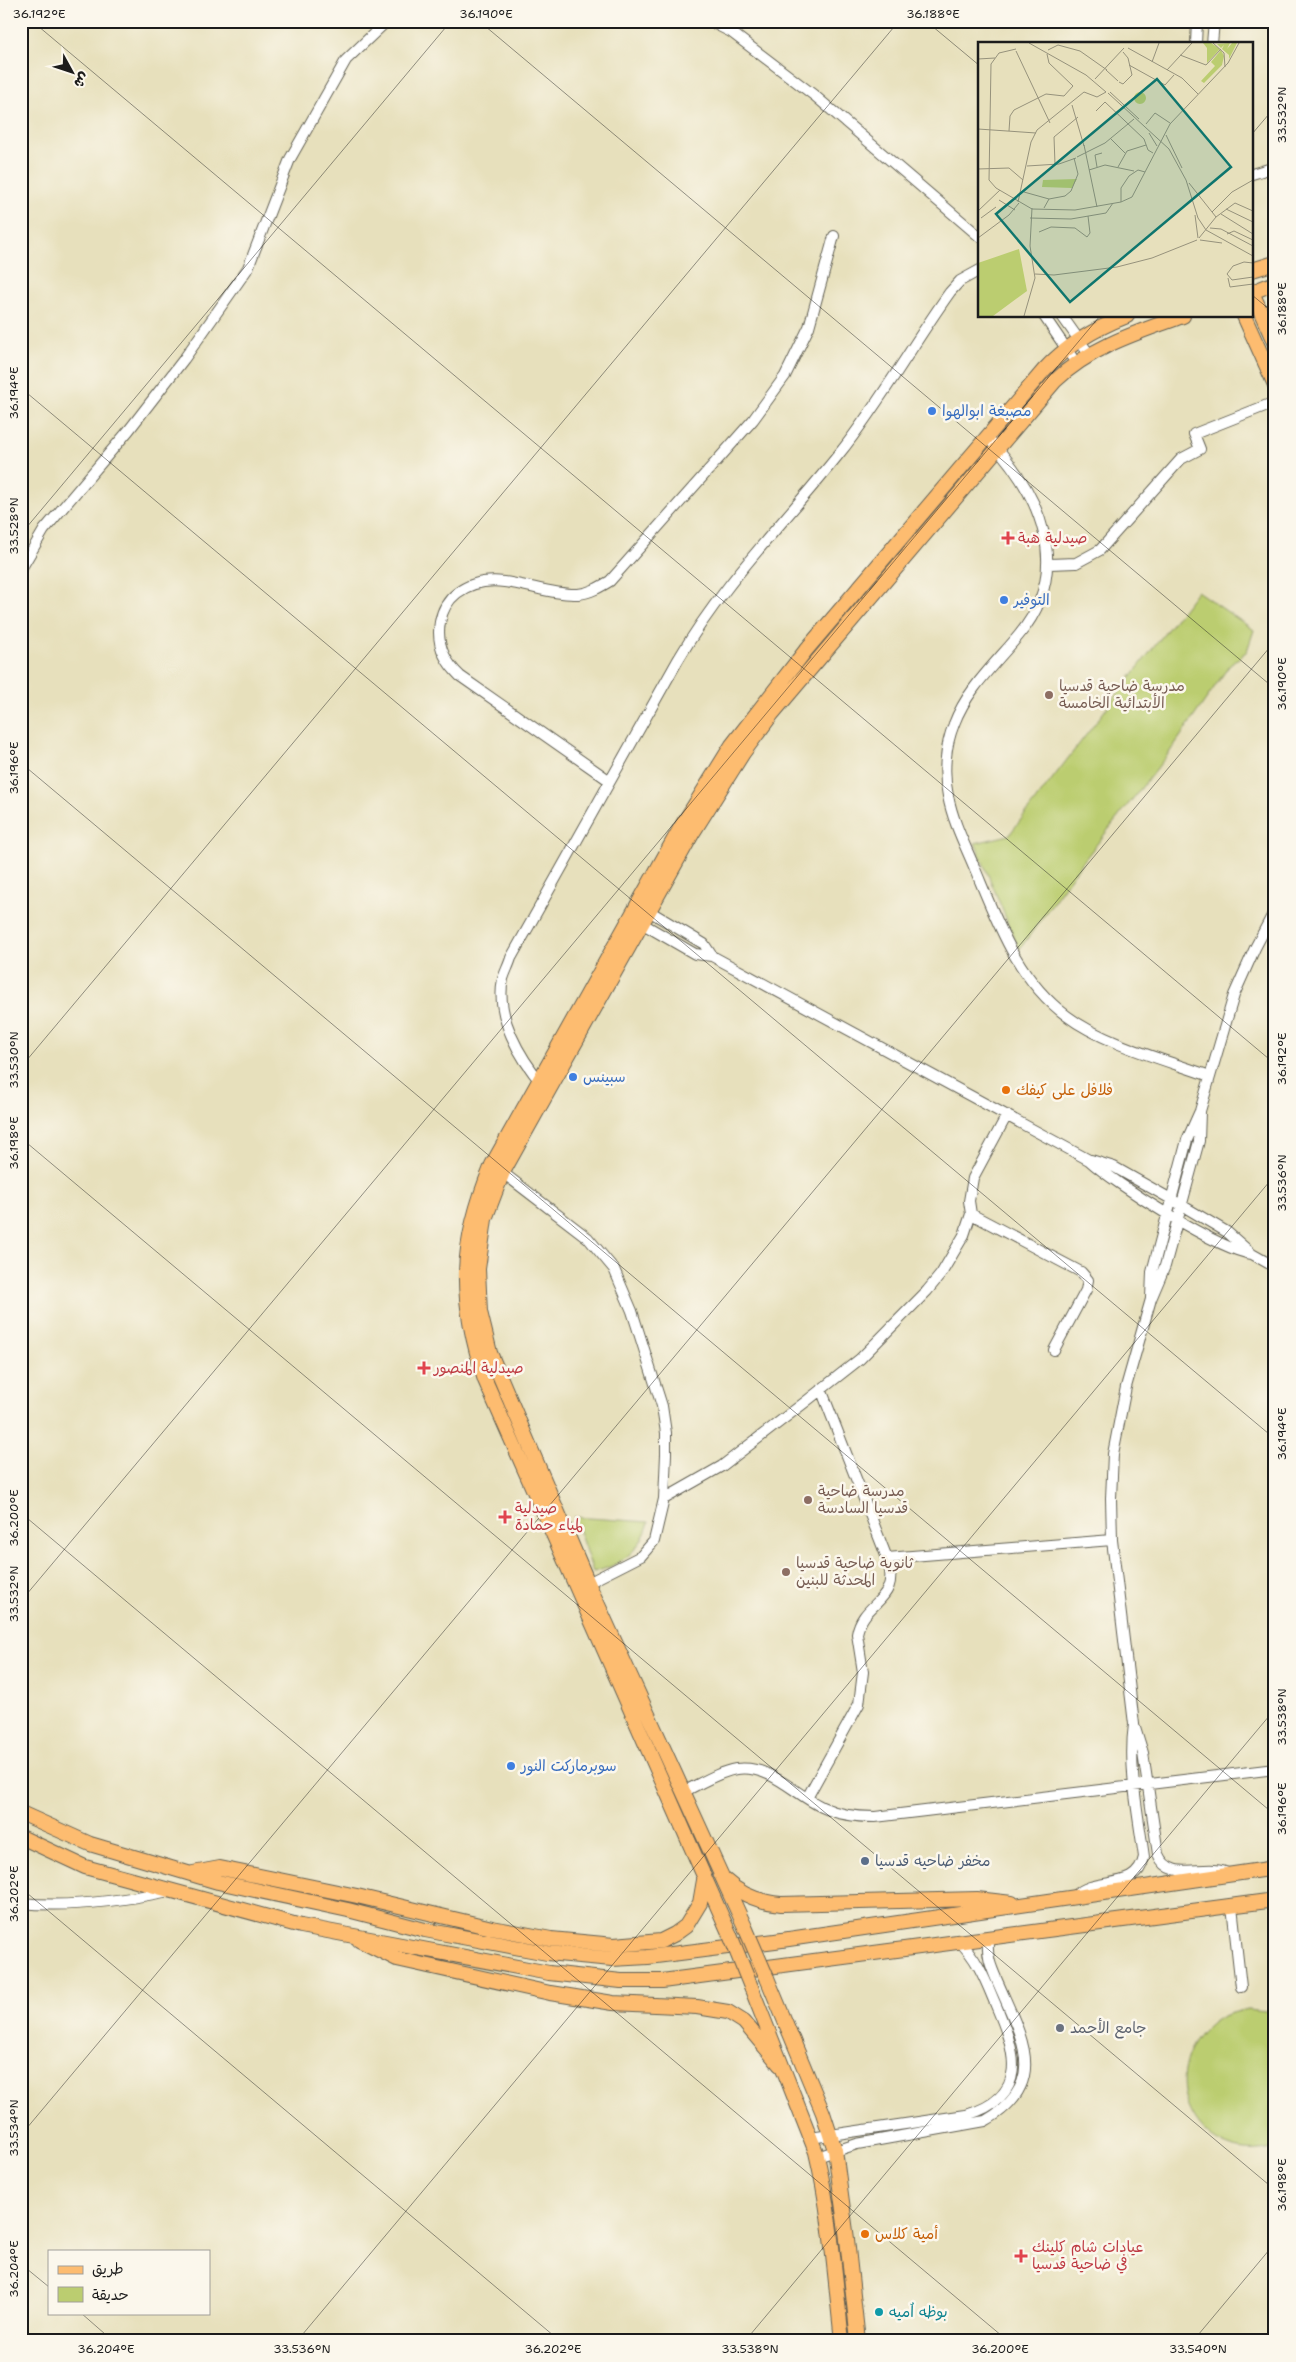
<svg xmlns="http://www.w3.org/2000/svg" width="1296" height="2362" viewBox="0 0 1296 2362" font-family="'Shantell Sans','Playpen Sans Arabic',sans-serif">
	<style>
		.green { fill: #bbcd70; stroke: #6c7446 }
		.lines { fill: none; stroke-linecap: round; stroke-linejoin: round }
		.minor-casing { stroke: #636154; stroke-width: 12 }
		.major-casing { stroke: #636154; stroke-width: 16 }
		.minor { stroke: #fff; stroke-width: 10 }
		.major { stroke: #fdbc70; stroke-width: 14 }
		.major-bridge-casing { stroke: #636154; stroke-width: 16; stroke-linecap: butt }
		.major-bridge { stroke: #fdbc70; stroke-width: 14 }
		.ticks { fill: none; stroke: #1c1c1c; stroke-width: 1; stroke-opacity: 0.45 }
		.shop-dot { fill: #3f7fe0; stroke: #fbf7ec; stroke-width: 2 }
		.health-dot { fill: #e0444e; stroke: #fbf7ec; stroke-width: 2 }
		.education-dot { fill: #8d6e63; stroke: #fbf7ec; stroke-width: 2 }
		.food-dot { fill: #e8710a; stroke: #fbf7ec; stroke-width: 2 }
		.service-dot { fill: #5c6f8a; stroke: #fbf7ec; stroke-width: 2 }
		.worship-dot { fill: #6b7280; stroke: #fbf7ec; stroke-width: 2 }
		.culture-dot { fill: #0f9aa8; stroke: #fbf7ec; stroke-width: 2 }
		.labels { text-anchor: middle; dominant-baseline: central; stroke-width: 5; stroke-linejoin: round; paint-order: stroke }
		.shop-label { font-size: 15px; fill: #366cbe; stroke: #fbf7ec; text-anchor: start }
		.health-label { font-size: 15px; fill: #be3a42; stroke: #fbf7ec; text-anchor: start }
		.education-label { font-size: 15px; fill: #785e54; stroke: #fbf7ec; text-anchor: start }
		.food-label { font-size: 15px; fill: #c56008; stroke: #fbf7ec; text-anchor: start }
		.service-label { font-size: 15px; fill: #4e5e75; stroke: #fbf7ec; text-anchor: start }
		.worship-label { font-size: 15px; fill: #5b616d; stroke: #fbf7ec; text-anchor: start }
		.culture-label { font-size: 15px; fill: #0d838f; stroke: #fbf7ec; text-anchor: start }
		.inset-road { fill: none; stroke: #96927c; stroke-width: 1 }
		.view { fill: #0f766e; fill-opacity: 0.15; stroke: #0f766e; stroke-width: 2.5 }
		.inset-edge { fill: none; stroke: #1c1c1c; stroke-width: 2.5 }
		.neatline { fill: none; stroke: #1c1c1c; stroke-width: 2 }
		.ticks-label { font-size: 12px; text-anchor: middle; fill: #1c1c1c }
	</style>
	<rect width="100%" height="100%" fill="#fbf7ec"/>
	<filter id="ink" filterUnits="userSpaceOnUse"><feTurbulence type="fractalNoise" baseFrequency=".02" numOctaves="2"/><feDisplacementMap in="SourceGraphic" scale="10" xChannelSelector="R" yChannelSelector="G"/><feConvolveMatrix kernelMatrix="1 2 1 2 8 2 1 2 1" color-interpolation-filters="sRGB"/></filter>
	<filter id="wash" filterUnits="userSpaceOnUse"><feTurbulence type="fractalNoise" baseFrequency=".0096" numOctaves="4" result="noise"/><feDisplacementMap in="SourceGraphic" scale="20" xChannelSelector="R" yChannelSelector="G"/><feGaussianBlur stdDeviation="1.12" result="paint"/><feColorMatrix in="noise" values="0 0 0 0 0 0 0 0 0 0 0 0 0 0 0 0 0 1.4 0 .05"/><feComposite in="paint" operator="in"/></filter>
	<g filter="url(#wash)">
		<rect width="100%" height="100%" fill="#e7e0bc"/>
		<!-- green -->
		<path class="green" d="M1197,591L1254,630L1247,651L1229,666L1169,753L1074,873L1019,950L975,843L1009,835Z
			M574,1517L649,1522C642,1549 621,1566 593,1572Z
			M1248,2009L1275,2012V2148C1212,2167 1161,2102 1193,2045C1199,2034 1210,2022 1223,2016C1231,2013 1240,2011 1248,2009Z"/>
	</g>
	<g filter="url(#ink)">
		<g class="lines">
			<!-- minor casing -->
			<g class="minor-casing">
				<path id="minor" d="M709,21L731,32L815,96L980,237
					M1196,44L1197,21
					M1212,44L1214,21
					M1252,174L1275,167
					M1044,316L1076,363
					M1062,316L1089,354
					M988,438C1040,493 1074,569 1019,635C996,663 967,689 954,724C945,746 943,773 948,796C953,822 965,845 975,869C998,924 1018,980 1067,1016C1104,1044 1166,1060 1210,1076
					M1049,564L1076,563L1100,550L1181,459L1200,449L1194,434L1275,402
					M21,569L44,530L129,430L184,359L248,268L290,159L346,60L387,21
					M610,781L460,676C444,661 436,644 440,622C442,611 448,600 457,593C494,565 538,596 578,594C590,593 600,587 610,581L753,420L785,376L809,327L834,236
					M644,908L704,944L712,956
					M636,920L695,954L712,956L1089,1160C1115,1184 1219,1250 1252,1254
					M543,1085C520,1058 495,1016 503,979C505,972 509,965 511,958L678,660C722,584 785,522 839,454C880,403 912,345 950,292L960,281L980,270
					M1091,1160L1114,1167L1171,1199L1227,1232L1252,1254L1275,1267
					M498,1169L588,1238L614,1269L632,1311L662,1406L666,1433V1454L664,1499L654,1541L641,1556L584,1585
					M971,1214L1081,1272L1088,1280L1086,1290L1054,1350
					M1151,1298L1152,1272L1187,1140L1200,1111L1234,995L1255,948L1275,910
					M664,1499L722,1466L804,1403L860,1359L927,1291L941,1274L964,1235L971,1214L969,1201L973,1178L1007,1115
					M887,1558L1112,1540
					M1135,1727L1143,1753L1158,1854C1171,1885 1206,1861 1230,1874
					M683,1792C700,1784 718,1772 736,1769C770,1764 794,1794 822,1807C839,1815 856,1817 875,1817L1275,1769
					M807,1798L859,1704L863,1672L857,1634C863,1599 902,1603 887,1558L821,1389
					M1075,1896C1095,1875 1137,1893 1144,1857C1138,1813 1128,1768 1134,1724L1112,1540L1111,1498L1113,1454L1126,1387L1151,1299L1165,1266L1199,1141L1200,1111
					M21,1903C71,1908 121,1901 169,1891
					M1232,1906L1241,1987
					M810,2138L966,2115C1032,2096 1015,2050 995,2003C985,1979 977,1958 958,1940
					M817,2157L857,2144L985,2121C1050,2084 1022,2038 999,1985C992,1969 985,1955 989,1937"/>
			</g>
			<!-- major casing -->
			<g class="major-casing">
				<path id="major" d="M1252,270L1275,263
					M1252,292L1275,344
					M1252,292L1275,283
					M1244,316L1275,385
					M21,1813L90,1844L218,1882L348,1910L425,1930L547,1953L612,1959L648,1957L775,1941L1275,1868
					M21,1837L85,1867L301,1926L549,1973L621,1981H662L1275,1900
					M193,1873L220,1868L357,1896L492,1928L551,1939L614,1945L661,1941L675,1934L686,1926L700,1903L704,1880
					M725,1880C741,1895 759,1902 781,1904L977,1899L1012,1903
					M745,1927L588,1583L490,1353L480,1312L478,1269L485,1219L503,1172L692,834L743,753L772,714L1055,381C1090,347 1138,332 1183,316
					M730,1935L485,1380C458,1297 459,1245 492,1165L681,827L732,745L806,650L1044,370C1067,345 1096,328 1127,316
					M359,1940L397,1959L550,1993L613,2003L697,2007L728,2012L744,2022L780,2065
					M767,1978L823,2113L835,2150L847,2239L858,2341
					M751,1987L816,2152C831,2214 835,2278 842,2341"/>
			</g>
			<!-- minor -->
			<use href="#minor" class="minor"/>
			<!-- major -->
			<use href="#major" class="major"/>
			<!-- major-bridge casing -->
			<g class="major-bridge-casing">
				<path id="major-bridge" d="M745,1927L767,1978
					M730,1935L751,1987"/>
			</g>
			<!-- major-bridge -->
			<use href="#major-bridge" class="major-bridge"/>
		</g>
	</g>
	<!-- ticks -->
	<path class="ticks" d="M32,21L1275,1064M479,21L1275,689M926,21L980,66M1252,134L1275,107M1252,295L1275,314M21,388L1275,1439M21,534L451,21M21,763L1275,1815M21,1067L899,21M21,1138L1275,2190M21,1513L1008,2341M21,1601L1100,316M21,1888L560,2341M21,2135L1275,641M21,2264L49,2287M81,2313L113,2341M297,2341L1275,1175M745,2341L1275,1709M1193,2341L1275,2243"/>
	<!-- markers -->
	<g class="shop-dot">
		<circle cx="932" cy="411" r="5"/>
		<circle cx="1004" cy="600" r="5"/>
		<circle cx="573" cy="1077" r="5"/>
		<circle cx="511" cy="1766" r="5"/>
	</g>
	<g class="health-dot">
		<path d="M1005.5 530.5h5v5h5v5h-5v5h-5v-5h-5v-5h5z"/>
		<path d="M421.5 1360.5h5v5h5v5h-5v5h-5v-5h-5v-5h5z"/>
		<path d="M502.5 1509.5h5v5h5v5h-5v5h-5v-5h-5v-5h5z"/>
		<path d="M1018.5 2248.5h5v5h5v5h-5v5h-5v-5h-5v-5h5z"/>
	</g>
	<g class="education-dot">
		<circle cx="1049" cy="695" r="5"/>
		<circle cx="808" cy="1500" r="5"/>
		<circle cx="786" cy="1572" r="5"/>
	</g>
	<g class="food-dot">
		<circle cx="1006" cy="1090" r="5"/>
		<circle cx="865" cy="2234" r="5"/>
	</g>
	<circle class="service-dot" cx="865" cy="1861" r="5"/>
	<circle class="worship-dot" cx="1060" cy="2028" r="5"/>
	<circle class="culture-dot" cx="879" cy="2312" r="5"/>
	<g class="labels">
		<!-- shop labels -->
		<g class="shop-label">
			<text x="942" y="411">مصبغة ابوالهوا</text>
			<text x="1014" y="600">التوفير</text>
			<text x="583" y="1077">سبينس</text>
			<text x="521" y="1766">سوبرماركت النور</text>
		</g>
		<!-- health labels -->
		<g class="health-label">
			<text x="1018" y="538">صيدلية هبة</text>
			<text x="434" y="1368">صيدلية المنصور</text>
			<text x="515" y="1508">صيدلية<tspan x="515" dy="17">لمياء حمادة</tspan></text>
			<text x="1032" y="2247">عيادات شام كلينك<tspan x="1032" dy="17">في ضاحية قدسيا</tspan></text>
		</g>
		<!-- education labels -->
		<g class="education-label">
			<text x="1059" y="686">مدرسة ضاحية قدسيا<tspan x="1059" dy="17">الأبتدائية الخامسة</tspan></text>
			<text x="818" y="1491">مدرسة ضاحية<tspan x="818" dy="17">قدسيا السادسة</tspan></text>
			<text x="796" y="1563">ثانوية ضاحية قدسيا<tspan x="796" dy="17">المحدثة للبنين</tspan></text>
		</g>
		<!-- food labels -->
		<g class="food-label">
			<text x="1016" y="1090">فلافل على كيفك</text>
			<text x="875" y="2234">أمية كلاس</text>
		</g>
		<!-- service labels -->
		<g class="service-label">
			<text x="875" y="1861">مخفر ضاحيه قدسيا</text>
		</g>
		<!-- worship labels -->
		<g class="worship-label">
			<text x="1070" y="2028">جامع الأحمد</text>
		</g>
		<!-- culture labels -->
		<g class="culture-label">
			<text x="889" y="2312">بوظه اُميه</text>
		</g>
	</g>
	<!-- overview -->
	<g transform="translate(978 42)">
		<rect width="275" height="275" fill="#e7e0bc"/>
		<path d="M225,1H233L242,7L229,21V6ZM252,1L249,7L254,1H259L251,17V13L244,7L246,3L243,6L239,2ZM243,8L246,14L244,23L226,41L223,39L237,24L233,20ZM156 56a6 6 0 1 1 12 0a6 6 0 1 1-12 0ZM99,137L94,146L64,145L65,138ZM41,207L49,249L15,274H0V221Z" fill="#bbcd70"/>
		<path class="inset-road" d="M51,1L108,33L128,50M235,1L246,11L247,25M150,6L204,36L220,52M38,7L21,11L13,22L11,138L18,146L54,167L97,168L143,160L154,155L192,82L250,21L261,1M70,8L80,3L102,9L129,28M38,9L72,81M202,13L228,23L243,7M0,17L17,16M174,20L181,1M151,23L187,43L196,33M128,28L140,39M189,28L214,1M117,37L146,6M141,40L145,42L154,33L150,16L145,10M132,50L161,77M130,51L191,107L208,138L220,176L228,188L275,214M94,63L106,104M118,69L127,60L166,97L170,108L175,111M168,82L177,71L192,81M0,87L58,91M31,89L32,74L36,68L68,52L86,54L95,44L71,21L69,12M171,91L179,104M188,93L204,126M133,97L147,111M106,103L119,165M99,115L127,101L156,77M77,122L76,95L100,75M49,124L81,122L98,116M119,125L117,113L124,111M140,125L149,109L168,103M0,127L31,126L45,138M111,128L127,123L156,129M211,141L238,175L221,196M46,150L71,157M21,158L37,168M40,160L53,100L59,88L106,50L119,55L128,50M143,160V146L151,134L160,128L167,130M66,166L71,157L87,154L93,149L100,132L96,116M248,167L275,180M0,169L22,148M234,170L254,150L275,138M243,172L275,192M217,173L220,196M238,175L257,161L275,169M3,176L18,165M52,176L93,177L128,171L135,161M232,186L243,187L275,204M61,190L73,185L97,186L109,195L112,191L110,174M249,192L256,189L275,198M0,196L31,173L41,161M222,198L244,201M275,221L266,220L255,224L249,232L254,238L275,235M57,232L76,233L139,225L174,216L219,198M250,236L252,245L275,242M46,274L57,236L52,204L54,166"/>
		<path class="view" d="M179,37L253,125L92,260L18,172Z"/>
		<rect width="275" height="275" class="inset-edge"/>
	</g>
	<!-- margin -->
	<rect width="1296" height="2362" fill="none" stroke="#fbf7ec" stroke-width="55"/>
	<!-- legend -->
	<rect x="48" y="2250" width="162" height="65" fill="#fbf7ec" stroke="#a29f99"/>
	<rect x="58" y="2266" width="25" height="8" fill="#fdbc70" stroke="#a29f99"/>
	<text x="92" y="2274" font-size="15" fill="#1c1c1c">طريق</text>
	<rect x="58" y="2287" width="25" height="15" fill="#bbcd70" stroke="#a29f99"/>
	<text x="92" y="2300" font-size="15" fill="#1c1c1c">حديقة</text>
	<!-- north arrow -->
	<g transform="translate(72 72) rotate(130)" stroke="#fbf7ec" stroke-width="4" paint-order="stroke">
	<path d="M0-4L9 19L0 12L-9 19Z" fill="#1c1c1c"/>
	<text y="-8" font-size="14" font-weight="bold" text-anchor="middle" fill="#1c1c1c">ش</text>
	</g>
	<rect x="28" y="28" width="1240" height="2306" class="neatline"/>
	<g class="ticks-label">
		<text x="39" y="18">36.192°E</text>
		<text x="486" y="18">36.190°E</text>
		<text x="933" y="18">36.188°E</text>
		<text transform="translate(1282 115) rotate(-90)" y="4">33.532°N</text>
		<text transform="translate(1282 309) rotate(-90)" y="4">36.188°E</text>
		<text transform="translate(14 393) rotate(-90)" y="4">36.194°E</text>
		<text transform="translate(14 526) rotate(-90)" y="4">33.528°N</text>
		<text transform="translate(1282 684) rotate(-90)" y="4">36.190°E</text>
		<text transform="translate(14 768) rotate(-90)" y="4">36.196°E</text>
		<text transform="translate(1282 1059) rotate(-90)" y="4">36.192°E</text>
		<text transform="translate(14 1060) rotate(-90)" y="4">33.530°N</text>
		<text transform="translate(14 1143) rotate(-90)" y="4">36.198°E</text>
		<text transform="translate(1282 1183) rotate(-90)" y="4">33.536°N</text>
		<text transform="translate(1282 1434) rotate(-90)" y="4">36.194°E</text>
		<text transform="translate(14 1518) rotate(-90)" y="4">36.200°E</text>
		<text transform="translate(14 1594) rotate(-90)" y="4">33.532°N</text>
		<text transform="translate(1282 1717) rotate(-90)" y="4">33.538°N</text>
		<text transform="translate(1282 1809) rotate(-90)" y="4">36.196°E</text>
		<text transform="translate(14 1894) rotate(-90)" y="4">36.202°E</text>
		<text transform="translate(14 2128) rotate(-90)" y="4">33.534°N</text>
		<text transform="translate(1282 2185) rotate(-90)" y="4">36.198°E</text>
		<text transform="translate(14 2269) rotate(-90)" y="4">36.204°E</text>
		<text x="106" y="2353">36.204°E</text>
		<text x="302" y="2353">33.536°N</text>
		<text x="553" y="2353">36.202°E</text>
		<text x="750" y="2353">33.538°N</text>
		<text x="1000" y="2353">36.200°E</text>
		<text x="1198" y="2353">33.540°N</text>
	</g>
</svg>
